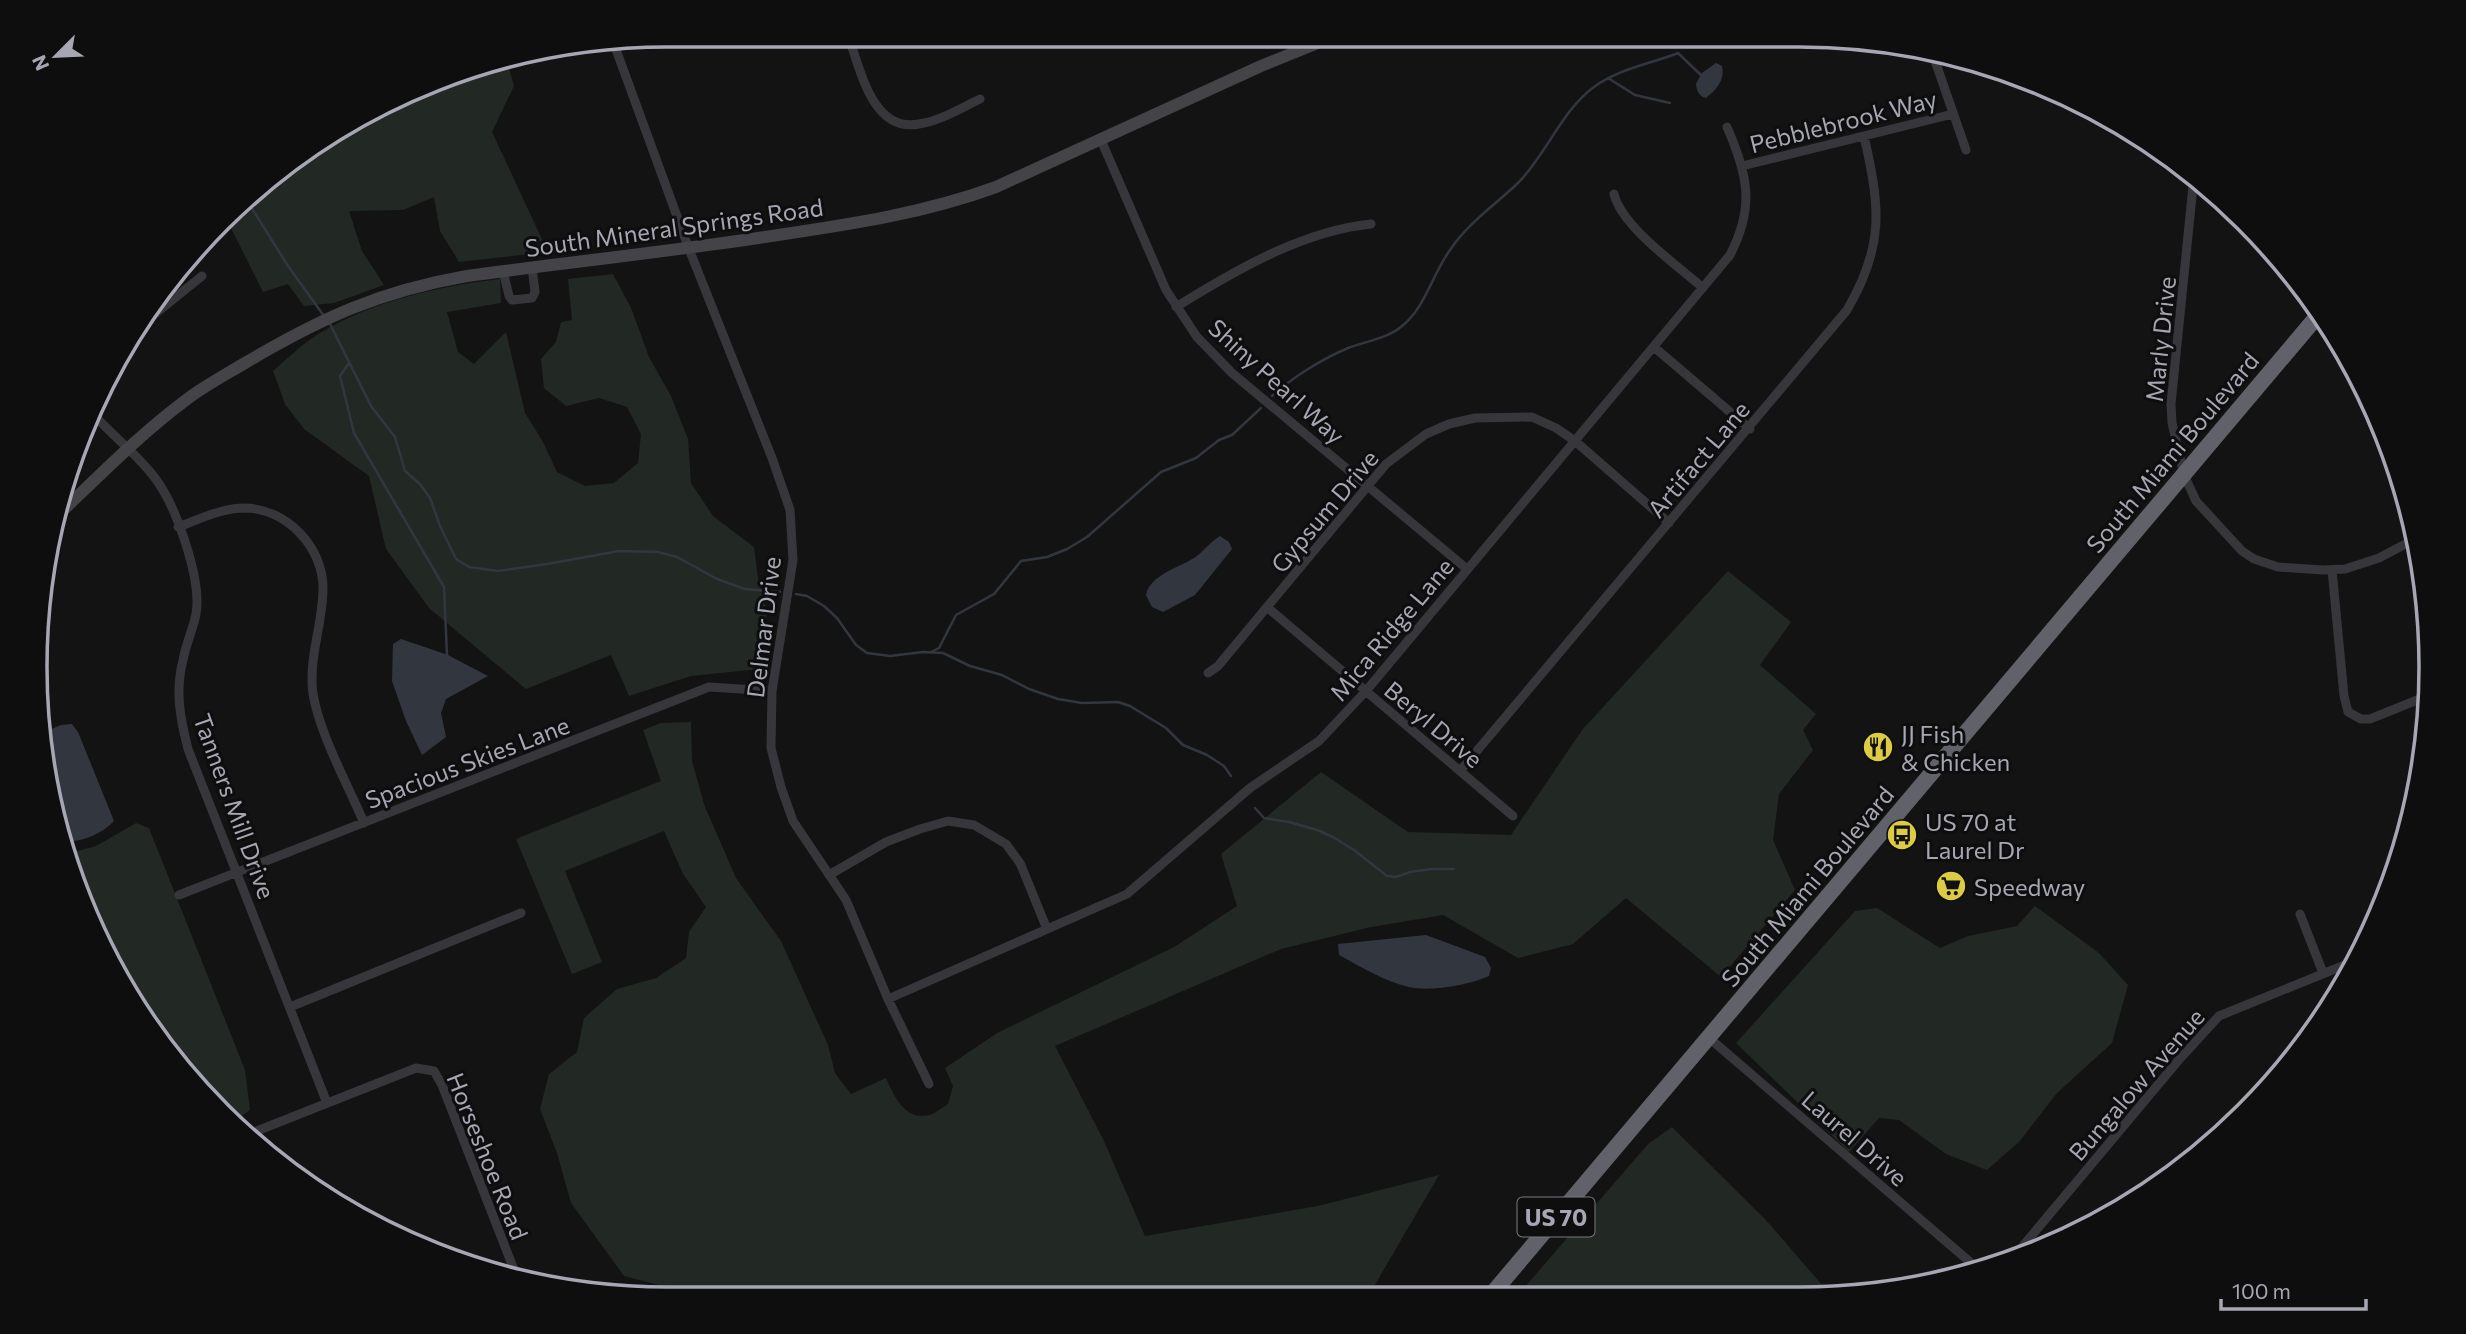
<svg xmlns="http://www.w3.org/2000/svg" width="2466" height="1334" viewBox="0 0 2466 1334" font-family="Commissioner,sans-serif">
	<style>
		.green { fill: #222824 }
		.water { fill: #32373f }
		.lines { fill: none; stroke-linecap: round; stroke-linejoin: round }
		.stream { stroke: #32373f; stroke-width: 2.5 }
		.street { stroke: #37363b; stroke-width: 9 }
		.secondary { stroke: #434348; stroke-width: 12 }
		.highway { stroke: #616169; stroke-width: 16 }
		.labels { text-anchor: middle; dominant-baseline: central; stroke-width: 6; stroke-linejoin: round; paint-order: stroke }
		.shield { fill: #0e0e0f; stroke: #787982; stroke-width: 2 }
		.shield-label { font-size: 23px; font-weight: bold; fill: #a6a7b3 }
		.street-label { font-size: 24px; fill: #a6a7b3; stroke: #0e0e0f }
		.poi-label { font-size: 24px; fill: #a6a7b3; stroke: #0e0e0f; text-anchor: start }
		.rim { fill: none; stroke: #a6a7b3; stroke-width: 3.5 }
	</style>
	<rect width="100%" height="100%" fill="#131314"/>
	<!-- green -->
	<path class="green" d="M507,61L514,86L492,132L548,252L459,262L440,231L434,197L403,210L349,211L362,251L384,285L334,303L304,306L288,284L263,292L230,226L227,225L282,166L463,69Z
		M613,274L631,308L649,357L671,396L688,439L691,483L713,516L754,547L758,578L767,613L759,669L691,676L629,696L611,655L526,689L429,608L386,549L369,476L304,429L285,404L273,371C288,358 303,343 320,333C373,301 439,286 500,279L501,303L447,312L458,352L474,364L506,332L525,413L542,440L557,472L585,486L614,483L638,463L641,434L627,407L599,398L566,406L544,388L541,359L556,342L561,322L572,320L568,279Z
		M1728,571L1791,622L1760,665L1816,714L1803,730L1813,750L1779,794L1773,840L1795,890L1721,977L1626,898L1573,944L1518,958L1443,915L1371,927L1281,949L1055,1046L1104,1141L1145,1236L1318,1206L1439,1175L1369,1295L692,1297L674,1289L624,1276L571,1203L557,1153L540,1109L549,1074L577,1052L584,1018L617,989L656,978L686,958L689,932L706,907L683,874L664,831L565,871L602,962L572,974L516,839L661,781L643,730L661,723L691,722L692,761L705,807L736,878L781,941L828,1045L835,1073L851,1094L886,1078C894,1096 905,1121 929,1115C935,1114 943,1107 948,1104L953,1086L945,1068L997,1033L1174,947L1237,906L1221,854L1321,772L1408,832L1511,835L1582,730Z
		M136,823L149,828L245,1070L250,1110L236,1120L192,1084L83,909L70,853L96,846Z
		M2035,906L2099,953L2128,985L2112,1043L2057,1093L2019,1142L1987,1170L1946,1154L1899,1120L1879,1118L1849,1152L1736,1043L1855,911L1877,908L1940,948L1968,936L2017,926Z
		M1672,1127L1765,1219L1830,1294L1518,1295L1648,1144Z"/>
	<!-- water -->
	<path class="water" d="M1716,63L1722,66C1725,80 1717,89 1706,98C1699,96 1697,92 1696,84L1702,73Z
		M1220,536L1229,542L1232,549L1195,595L1163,612L1152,607L1146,595C1150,575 1178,568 1194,558C1203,552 1210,542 1220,536Z
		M401,639L448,655L488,676L446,699L441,713L446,737L422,755L406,721L392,681L393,644Z
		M72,724L78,732L114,821C102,834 85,840 68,842L42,733L61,725Z
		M1426,935L1485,957L1491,968L1489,976C1469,985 1430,992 1409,987C1384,981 1361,967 1339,955L1338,944Z"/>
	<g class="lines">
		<!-- stream -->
		<path class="stream" d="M1608,78L1635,95L1670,103
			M248,202L288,266L324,316
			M330,324L371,406L395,437L405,471L420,484L430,498L440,526L456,559L469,567L498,571L547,564L619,551L658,552L677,557L717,579L745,589L780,592
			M349,363L340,376L354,433L444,587L447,656
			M1272,396C1293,377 1322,359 1348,348C1366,341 1387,339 1402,326C1425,308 1433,273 1450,250C1468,223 1495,205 1518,183C1546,155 1562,110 1594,87C1618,69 1650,64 1678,53L1703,77
			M796,594L807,596L824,606L837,618L856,645L867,653L890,656L923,652L943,653L970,666L1002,675L1029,689L1058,699L1082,703L1118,702L1130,706L1166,728L1183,745L1207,755L1224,766L1231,776
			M931,652L939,648L956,615L994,594L1021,561L1047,557L1067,549L1087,537L1161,472L1196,458L1219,440L1232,435L1261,408
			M1255,808L1264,818L1289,822L1317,830L1333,837L1354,850L1387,876L1396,877L1410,872L1432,869H1454"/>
		<!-- street -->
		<path class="street" d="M848,35C860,68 872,133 919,124C940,121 961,108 980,99
			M614,44L689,249L772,458L790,510L793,560L772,691L771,748L781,787L793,821L846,900L888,999L929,1084
			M1932,52L1966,150
			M1101,140L1166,290L1197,337L1232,373L1467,569
			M1742,166L1953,114
			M2194,176L2171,404L2172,423L2184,475L2196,501L2242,551L2254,559L2278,567L2323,570L2345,569L2379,558L2415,539
			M1614,194C1622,227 1677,265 1703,288
			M503,271L509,296L512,300L532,298L535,292L532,267
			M1176,307C1234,271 1302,231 1371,224
			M135,330L202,276
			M1654,347L1750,429
			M96,417C115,438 138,455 155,478C176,506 202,579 196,614C193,629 186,644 183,660C175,691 180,718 188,749L327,1103
			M178,527C200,519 222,508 245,508C287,509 323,547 323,588C323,624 308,658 313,694C320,735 348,785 364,823
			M2332,570L2344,696L2348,712L2361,719H2370L2427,696
			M1268,608L1513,816
			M1208,673L1218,666L1386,464L1426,434L1449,424L1475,418L1532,417L1556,428L1575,441L1669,523
			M1460,771L1847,310C1885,245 1880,207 1864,136
			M829,875L886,842L920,829L948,821L974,825L1006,844L1020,863L1047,929
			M179,895L709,687L772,691
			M2300,914L2323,973
			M888,999L1127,894L1250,788L1319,741L1366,691L1730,255C1755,207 1748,175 1727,127
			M290,1007L521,913
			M1708,1037L1977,1268
			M252,1133L416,1068L434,1071L442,1085L518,1280
			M2012,1259L2177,1062L2219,1016L2357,960"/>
		<!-- secondary -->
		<path class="secondary" d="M55,518C97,478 139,435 186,400C204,386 225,375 245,363C321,318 380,291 467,276C571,262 675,251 778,235C852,224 925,213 996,187L1261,66L1335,36"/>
		<!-- highway -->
		<path class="highway" d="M1491,1295L2320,313"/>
	</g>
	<!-- icons -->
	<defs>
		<g id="restaurant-disc" transform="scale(1.575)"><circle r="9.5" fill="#dccb43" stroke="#0e0e0f"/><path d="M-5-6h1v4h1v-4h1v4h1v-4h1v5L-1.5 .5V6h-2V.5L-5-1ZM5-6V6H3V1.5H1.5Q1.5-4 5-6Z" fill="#111"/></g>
		<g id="bus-disc" transform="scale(1.575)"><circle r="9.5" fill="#dccb43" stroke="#0e0e0f"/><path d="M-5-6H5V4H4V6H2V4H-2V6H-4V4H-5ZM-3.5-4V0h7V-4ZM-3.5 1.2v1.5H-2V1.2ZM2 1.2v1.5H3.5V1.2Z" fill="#111"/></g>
		<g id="supermarket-disc" transform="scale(1.575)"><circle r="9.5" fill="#dccb43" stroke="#0e0e0f"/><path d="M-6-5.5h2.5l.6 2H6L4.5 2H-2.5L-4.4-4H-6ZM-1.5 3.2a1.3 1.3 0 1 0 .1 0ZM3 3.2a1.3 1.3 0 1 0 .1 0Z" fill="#111"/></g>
	</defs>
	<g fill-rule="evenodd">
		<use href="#restaurant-disc" x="1878" y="747"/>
		<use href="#bus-disc" x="1902" y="835"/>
		<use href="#supermarket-disc" x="1951" y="886"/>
	</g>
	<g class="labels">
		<!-- shield labels -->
		<rect class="shield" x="1517.5" y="1197.5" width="77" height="39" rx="5"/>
		<g class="shield-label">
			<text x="1556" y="1217">US 70</text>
		</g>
		<!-- street labels -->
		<g class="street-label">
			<text transform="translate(1843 121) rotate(-14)">Pebblebrook Way</text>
			<text transform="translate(674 227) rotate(-8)">South Mineral Springs Road</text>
			<text transform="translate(2160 339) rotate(-84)">Marly Drive</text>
			<text transform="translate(1277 381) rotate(42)">Shiny Pearl Way</text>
			<text transform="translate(2172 452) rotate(-50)">South Miami Boulevard</text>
			<text transform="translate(1698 459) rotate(-50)">Artifact Lane</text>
			<text transform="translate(1324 511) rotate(-50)">Gypsum Drive</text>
			<text transform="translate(763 627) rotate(-83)">Delmar Drive</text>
			<text transform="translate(1391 629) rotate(-50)">Mica Ridge Lane</text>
			<text transform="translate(1434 724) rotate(40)">Beryl Drive</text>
			<text transform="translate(467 762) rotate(-21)">Spacious Skies Lane</text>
			<text transform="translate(235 806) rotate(70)">Tanners Mill Drive</text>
			<text transform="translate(1807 886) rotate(-50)">South Miami Boulevard</text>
			<text transform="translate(2136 1084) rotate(-49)">Bungalow Avenue</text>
			<text transform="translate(1855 1138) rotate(41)">Laurel Drive</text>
			<text transform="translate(488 1156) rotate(68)">Horseshoe Road</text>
		</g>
		<!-- poi labels -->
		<g class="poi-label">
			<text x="1901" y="733">JJ Fish<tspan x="1901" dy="28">&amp; Chicken</tspan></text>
			<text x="1925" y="821">US 70 at<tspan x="1925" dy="28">Laurel Dr</tspan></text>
			<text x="1974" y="886">Speedway</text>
		</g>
	</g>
	<!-- crop -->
	<path d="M0 0H2466V1334H0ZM667 47H1799A620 620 0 0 1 2419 667V667A620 620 0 0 1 1799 1287H667A620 620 0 0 1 47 667V667A620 620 0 0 1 667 47Z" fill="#0e0e0f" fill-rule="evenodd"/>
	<path class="rim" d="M667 47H1799A620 620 0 0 1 2419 667V667A620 620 0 0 1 1799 1287H667A620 620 0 0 1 47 667V667A620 620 0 0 1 667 47Z"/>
	<!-- north arrow -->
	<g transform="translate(56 56) rotate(246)" stroke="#0e0e0f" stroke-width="5" paint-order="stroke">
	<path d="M0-5L12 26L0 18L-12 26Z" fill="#a6a7b3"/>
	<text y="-10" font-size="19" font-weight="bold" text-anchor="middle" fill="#a6a7b3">N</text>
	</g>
	<!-- scale -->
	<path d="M2221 1299v10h145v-10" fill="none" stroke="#a6a7b3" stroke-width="3.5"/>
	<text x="2232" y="1299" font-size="21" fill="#a6a7b3" stroke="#0e0e0f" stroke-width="5" paint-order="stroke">100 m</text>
</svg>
